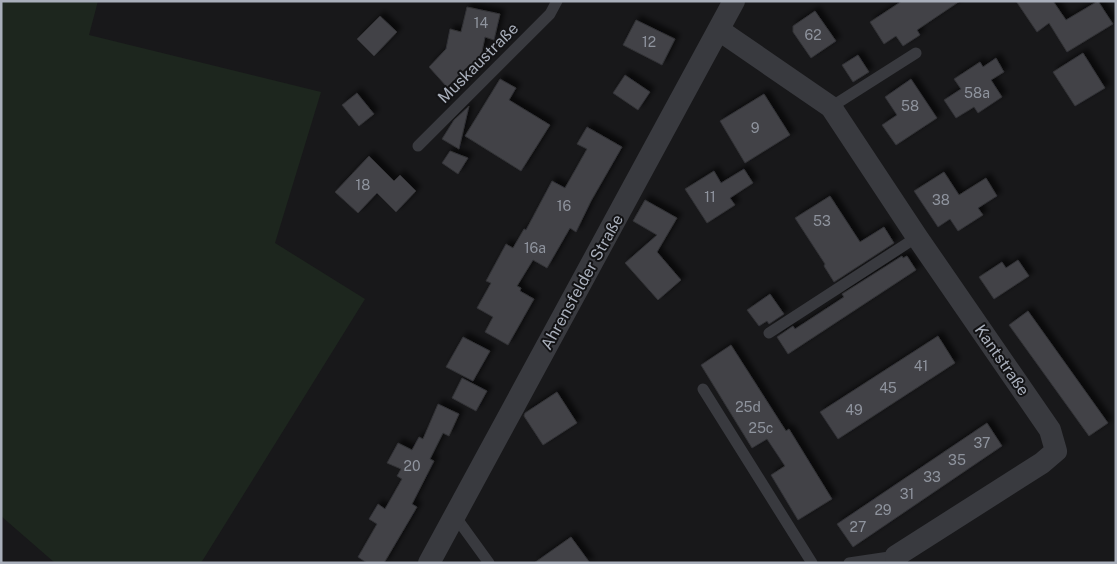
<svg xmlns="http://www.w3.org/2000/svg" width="1117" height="564" viewBox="0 0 1117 564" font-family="'Public Sans',sans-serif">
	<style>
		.grass { fill: #1d261e }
		.building { fill: #424347; stroke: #323236; filter: url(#shadow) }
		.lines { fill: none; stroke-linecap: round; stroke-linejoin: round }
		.service { stroke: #393a3f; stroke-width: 11 }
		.minor { stroke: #393a3f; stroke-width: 22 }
		.labels { text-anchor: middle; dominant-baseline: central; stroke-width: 4; stroke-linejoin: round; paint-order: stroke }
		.number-label { font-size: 14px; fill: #8f949e }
		.street-label { font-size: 16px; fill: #a9afbb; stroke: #131315 }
	</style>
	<defs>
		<filter id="shadow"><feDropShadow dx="4.5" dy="-4.5" stdDeviation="2.5" flood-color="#0009"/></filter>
	</defs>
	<rect width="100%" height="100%" fill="#18181a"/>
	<!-- grass -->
	<path class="grass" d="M1,1H98L89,35L321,92L275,243L365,299L201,563H55L1,516Z"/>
	<!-- building -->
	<path class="building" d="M902,1H960L917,30L920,35L903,46L896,36L884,44L870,22Z
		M1016,1H1053L1066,20L1098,1L1113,24L1067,52L1049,23L1037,32Z
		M467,7L500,14L494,40L485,37L479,66L470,64L447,87L429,67L446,49L450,29L461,32Z
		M815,11L836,41L811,58L793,32V26Z
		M380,16L397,32L374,56L357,39Z
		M636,20L675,39L662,65L623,45Z
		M1083,53L1105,88L1075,106L1053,72Z
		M858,55L869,72L853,82L842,65Z
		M996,58L1004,72L991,80L1002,97L978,113L974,107L956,118L944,100L961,89L954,79L980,62L983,67Z
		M625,75L650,92L638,110L613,93Z
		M500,79L516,88L509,100L550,125L521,171L465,136Z
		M911,79L937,118L896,145L882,125L897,115L885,97Z
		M357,93L374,114L359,126L342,105Z
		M764,94L790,135L745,163L720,121Z
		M469,106L459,149L442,139L454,120Z
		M587,127L622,147L591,201L576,232L570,228L547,268L533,260L517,286L521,288L520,291L534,299L508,345L485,332L493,317L477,308L491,283L486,281L506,244L513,248L524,229L526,230L552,181L565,188L587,149L577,144Z
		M450,151L468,158L458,174L442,163Z
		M369,156L394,181L400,175L416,191L396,212L377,193L358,213L335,192Z
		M744,169L753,183L730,198L735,205L707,223L685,189L714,171L721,183Z
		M944,172L959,195L986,178L997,196L978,208L983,215L958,231L950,219L938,227L914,191Z
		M830,196L860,242L884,227L894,243L834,282L824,266L825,264L795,218Z
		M645,200L677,218L657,252L681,280L658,300L625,263L657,235L633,221Z
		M902,256L903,258L907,256L916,270L788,354L777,337L793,326L795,329L844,297L842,294Z
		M1018,260L1029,276L994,299L979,277L1002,262L1006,268Z
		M770,294L784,314L769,324L767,321L759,326L747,310Z
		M1028,311L1108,423L1089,436L1009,325Z
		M938,336L955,363L838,439L820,412Z
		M463,337L490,351L473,381L446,367Z
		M731,345L786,431L789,429L832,499L798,520L771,475L785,466L767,439L752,448L701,365Z
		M462,378L487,391L476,411L452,398Z
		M557,392L577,423L543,445L524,416L525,413Z
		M438,404L459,414L449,436L443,433L430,459L434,461L412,504L417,507L384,563H367L358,557L377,524L369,519L378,504L385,509L402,479L397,476L401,469L387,463L398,443L412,450L419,437L423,439Z
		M987,423L1002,446L853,547L837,524Z
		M571,537L590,563H534Z"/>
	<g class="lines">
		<!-- service -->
		<path class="service" d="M831,107L916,53
			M418,146L550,14L557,1
			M769,333L917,237
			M703,389L812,563
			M455,516L489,563
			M849,563L896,556"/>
		<!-- minor -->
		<path class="minor" d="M719,30L831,107L917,237L1050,430L1056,451L1042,463L896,556L897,563
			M429,563L734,1"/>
	</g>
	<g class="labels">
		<!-- number labels -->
		<g class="number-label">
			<text x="481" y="23">14</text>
			<text x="813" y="35">62</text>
			<text x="649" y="42">12</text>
			<text x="977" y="93">58a</text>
			<text x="910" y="106">58</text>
			<text x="755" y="128">9</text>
			<text x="363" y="185">18</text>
			<text x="710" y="197">11</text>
			<text x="941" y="200">38</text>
			<text x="564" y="206">16</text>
			<text x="822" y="221">53</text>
			<text x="535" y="248">16a</text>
			<text x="921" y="366">41</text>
			<text x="888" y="388">45</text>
			<text x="748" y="407">25d</text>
			<text x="854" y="410">49</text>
			<text x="761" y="428">25c</text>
			<text x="982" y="443">37</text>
			<text x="957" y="460">35</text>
			<text x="412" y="466">20</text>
			<text x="932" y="477">33</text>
			<text x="907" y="494">31</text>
			<text x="883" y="510">29</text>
			<text x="858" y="527">27</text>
		</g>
		<!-- street labels -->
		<g class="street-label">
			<text transform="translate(478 63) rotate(-45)">Muskaustraße</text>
			<text transform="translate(582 282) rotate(-61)">Ahrensfelder Straße</text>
			<text transform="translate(1002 360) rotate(55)">Kantstraße</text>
		</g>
	</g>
	<!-- border -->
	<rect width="1117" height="564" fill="none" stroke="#a9afbb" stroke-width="5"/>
</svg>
